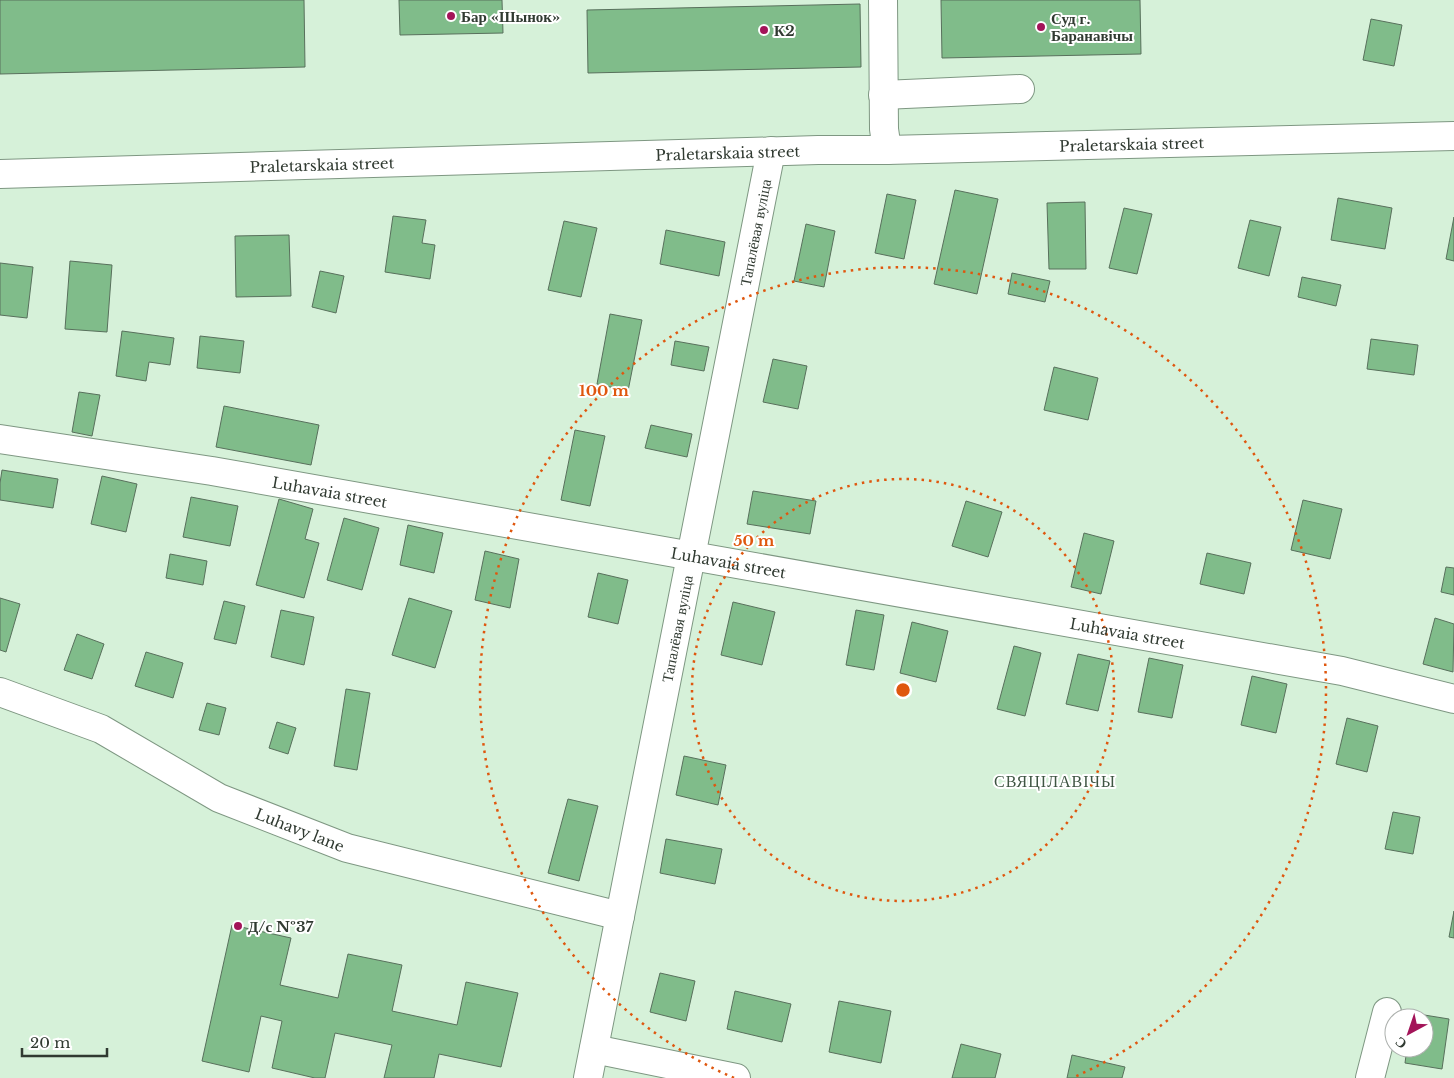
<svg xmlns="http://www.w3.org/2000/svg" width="1454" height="1078" viewBox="0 0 1454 1078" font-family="'Libre Baskerville',serif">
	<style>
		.building { fill: #80bc8a; stroke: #58705c }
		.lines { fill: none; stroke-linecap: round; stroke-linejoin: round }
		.minor-casing { stroke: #7e9782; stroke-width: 30 }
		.major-casing { stroke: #7e9782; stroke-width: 30 }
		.minor { stroke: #fff; stroke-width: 28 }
		.major { stroke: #fff; stroke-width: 28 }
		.ring { fill: none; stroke: #df570e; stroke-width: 2.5; stroke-dasharray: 2.5 5 }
		.poi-dot { fill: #a31459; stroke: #fff; stroke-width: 2 }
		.labels { text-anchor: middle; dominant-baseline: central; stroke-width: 4; stroke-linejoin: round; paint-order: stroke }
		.poi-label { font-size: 15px; font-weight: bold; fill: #303a31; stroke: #fff; text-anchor: start }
		.street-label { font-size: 15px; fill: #303a31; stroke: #fff }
		.neighbourhood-label { font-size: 16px; letter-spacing: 1px; fill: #3e5542; stroke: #fff }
		.centre { fill: #df570e; stroke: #fff; stroke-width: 2.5 }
		.ring-label { font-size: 15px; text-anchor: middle; font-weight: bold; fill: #df570e; stroke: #fff; stroke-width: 4; stroke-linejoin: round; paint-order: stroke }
	</style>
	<rect width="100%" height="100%" fill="#d6f1d9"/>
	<!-- building -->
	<path class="building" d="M0,0H304L305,67L0,74Z
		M399,0H502L503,33L400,35Z
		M941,0H1140L1141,54L942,58Z
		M860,4L861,67L588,73L587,10Z
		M1371,19L1402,25L1394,66L1363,60Z
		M955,190L998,199L977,294L934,284Z
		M887,194L916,200L904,259L875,253Z
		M1338,198L1392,208L1385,249L1331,240Z
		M1085,202L1086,269H1049L1047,203Z
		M1124,208L1152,214L1137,274L1109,268Z
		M393,216L426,220L422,243L435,245L430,279L385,272Z
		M1454,217V261L1446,259Z
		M1250,220L1281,227L1269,276L1238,268Z
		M564,221L597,228L581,297L548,290Z
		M806,224L835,231L824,287L794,281Z
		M666,230L725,242L719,276L660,264Z
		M289,235L291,296L236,297L235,236Z
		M70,261L112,265L107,332L65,329Z
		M0,263L33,267L27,318L0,315Z
		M320,271L344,276L336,313L312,307Z
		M1012,273L1050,281L1045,302L1008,294Z
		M1302,277L1341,285L1336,306L1298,297Z
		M610,314L642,320L628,391L597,384Z
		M122,331L174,338L170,365L149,362L146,381L116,376Z
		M200,336L244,341L240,373L197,368Z
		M1371,339L1418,345L1414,375L1367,369Z
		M675,341L709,347L704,371L671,365Z
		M773,359L807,366L798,409L763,402Z
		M1054,367L1098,378L1088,420L1044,410Z
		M79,392L100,395L92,436L72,432Z
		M224,406L319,425L311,465L216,447Z
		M651,425L692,434L687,457L645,448Z
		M575,430L605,436L590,506L561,500Z
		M2,470L58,479L53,508L0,500V483Z
		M102,476L137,484L126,532L91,524Z
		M753,491L816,501L810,534L747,524Z
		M191,497L238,506L230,546L183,537Z
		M279,499L313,509L305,539L319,543L304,598L256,585Z
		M1303,500L1342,509L1330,559L1291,550Z
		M966,501L1002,512L988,557L952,546Z
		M344,518L379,528L362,590L327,580Z
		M408,525L443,533L434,573L400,565Z
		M1084,533L1114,541L1101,594L1071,587Z
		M485,551L519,559L510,608L475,600Z
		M1207,553L1251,563L1244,594L1200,584Z
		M170,554L207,561L203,585L166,578Z
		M1446,567L1454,568V595L1441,592Z
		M598,573L628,580L618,624L588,617Z
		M0,598L20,604L6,652L0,650Z
		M409,598L452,611L435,668L392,655Z
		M224,601L245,606L236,644L214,639Z
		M733,602L775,612L762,665L721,655Z
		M281,610L314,617L304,665L271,657Z
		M856,610L884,615L874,670L846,665Z
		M1435,618L1454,624L1453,672L1423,664Z
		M912,622L948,631L936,682L900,673Z
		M77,634L104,644L92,679L64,670Z
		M1014,646L1041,653L1025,716L997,709Z
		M146,652L183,663L173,698L135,686Z
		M1078,654L1110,661L1098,711L1066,704Z
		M1149,658L1183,665L1172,718L1138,712Z
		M1252,676L1287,684L1276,733L1241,725Z
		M346,689L370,693L357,770L334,766Z
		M207,703L226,708L219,735L199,730Z
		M1347,718L1378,726L1367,772L1336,764Z
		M277,722L296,728L288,754L269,748Z
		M684,756L726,765L718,805L676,795Z
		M568,799L598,806L579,881L548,873Z
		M1393,812L1420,817L1413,854L1385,849Z
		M666,839L722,849L715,884L660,873Z
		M1454,911V938L1449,937Z
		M232,925L291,938L280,985L338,998L348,954L402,965L392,1011L457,1025L466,982L518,993L501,1067L439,1054L434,1078H384L392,1045L335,1033L325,1078H315L272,1068L282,1021L261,1016L249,1072L202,1061Z
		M660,973L695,981L686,1021L650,1012Z
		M735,991L791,1004L782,1042L727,1029Z
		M839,1001L891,1011L881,1063L829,1052Z
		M1412,1013L1449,1019L1442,1069L1405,1063L1407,1048H1424V1018H1411Z
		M961,1044L1001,1054L995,1078H952Z
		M1072,1055L1125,1067L1122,1078H1067Z"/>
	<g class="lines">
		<!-- minor casing -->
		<g class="minor-casing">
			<g id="minor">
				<path d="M883,0L884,129L887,150"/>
				<path d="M883,95L1020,89"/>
				<path id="s1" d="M0,439L212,471L1342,671L1454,699"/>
				<path id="s2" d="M0,692L101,729L219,798L347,848L620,916"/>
				<path d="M594,1049L736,1078"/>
				<path id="s3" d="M588,1078L771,151"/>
				<path d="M1370,1078L1387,1012"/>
			</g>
		</g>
		<!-- major casing -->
		<g class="major-casing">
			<g id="major">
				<path id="s4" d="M0,174L818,150H887L1454,136"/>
			</g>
		</g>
		<!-- minor -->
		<use href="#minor" class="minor"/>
		<!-- major -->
		<use href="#major" class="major"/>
	</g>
	<!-- distance rings -->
	<g class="ring">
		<circle cx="903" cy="690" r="211"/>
		<path d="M734 1078A423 423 0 1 1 1072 1078"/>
	</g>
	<!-- markers -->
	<g class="poi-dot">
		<circle cx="451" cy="16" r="5"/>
		<circle cx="1041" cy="27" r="5"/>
		<circle cx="764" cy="30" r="5"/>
		<circle cx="238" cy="926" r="5"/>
	</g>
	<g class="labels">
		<!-- poi labels -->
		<g class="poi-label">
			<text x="461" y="16">Бар «Шынок»</text>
			<text x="1051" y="18">Суд г.<tspan x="1051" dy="17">Баранавічы</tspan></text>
			<text x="774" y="30">К2</text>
			<text x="248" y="926">Д/с №37</text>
		</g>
		<!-- street labels -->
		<g class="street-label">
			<text stroke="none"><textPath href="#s4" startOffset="1132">Praletarskaia street</textPath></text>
			<text stroke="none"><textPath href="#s4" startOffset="728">Praletarskaia street</textPath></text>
			<text stroke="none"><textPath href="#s4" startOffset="322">Praletarskaia street</textPath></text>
			<text stroke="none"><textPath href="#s3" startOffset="862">Тапалёвая вуліца</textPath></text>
			<text stroke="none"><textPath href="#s1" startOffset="334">Luhavaia street</textPath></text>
			<text stroke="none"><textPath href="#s1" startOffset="739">Luhavaia street</textPath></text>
			<text stroke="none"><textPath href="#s3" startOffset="458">Тапалёвая вуліца</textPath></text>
			<text stroke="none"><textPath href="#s1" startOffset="1144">Luhavaia street</textPath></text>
			<text stroke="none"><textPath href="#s2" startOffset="331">Luhavy lane</textPath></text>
		</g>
		<!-- neighbourhood labels -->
		<g class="neighbourhood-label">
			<text x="1055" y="781">СВЯЦІЛАВІЧЫ</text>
		</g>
	</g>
	<circle cx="903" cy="690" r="8" class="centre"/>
	<g class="ring-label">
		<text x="604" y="396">100 m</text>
		<text x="754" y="546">50 m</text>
	</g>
	<!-- north arrow -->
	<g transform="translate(1409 1033) rotate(220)"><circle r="24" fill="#ffffff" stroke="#acb0ad"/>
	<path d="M0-4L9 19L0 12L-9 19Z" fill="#a31459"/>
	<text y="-8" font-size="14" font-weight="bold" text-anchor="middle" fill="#303a31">С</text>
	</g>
	<!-- scale -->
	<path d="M22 1048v8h85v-8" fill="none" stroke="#303a31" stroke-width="2.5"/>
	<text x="30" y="1048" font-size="15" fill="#303a31" stroke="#ffffff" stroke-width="4" paint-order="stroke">20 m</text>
</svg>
